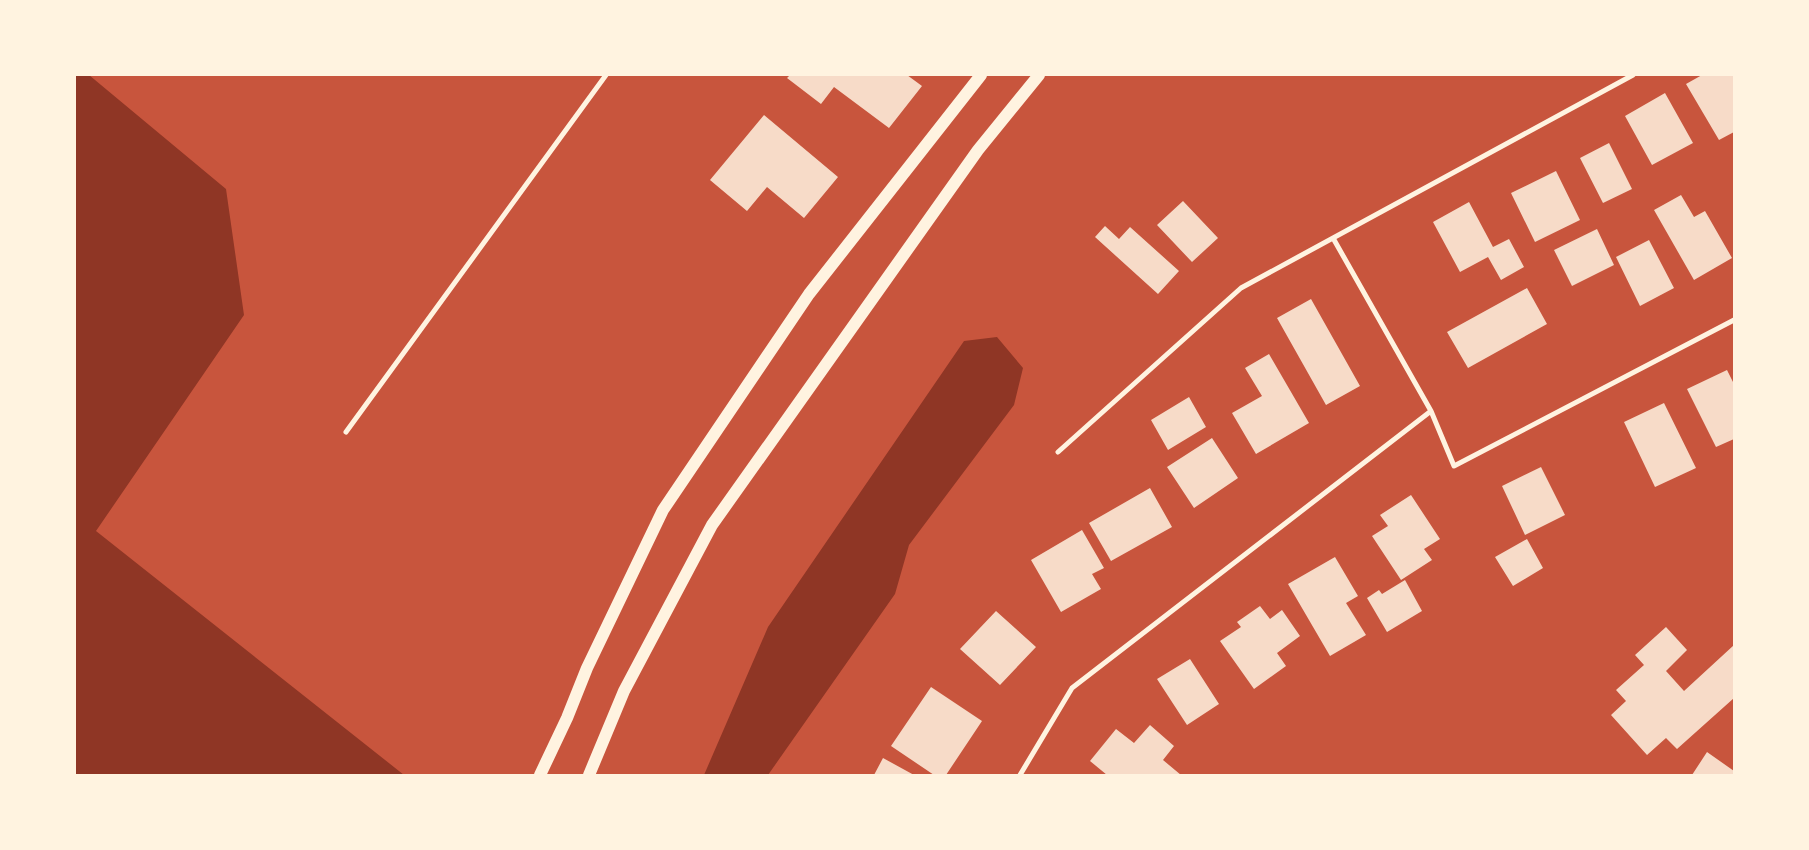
<svg xmlns="http://www.w3.org/2000/svg" width="1809" height="850" viewBox="0 0 1809 850" font-family="'Alegreya Sans',sans-serif">
	<style>
		.water { fill: #8f3625 }
		.building { fill: #f7dbc8 }
		.lines { fill: none; stroke-linecap: round; stroke-linejoin: round }
		.minor { stroke: #fff3e0; stroke-width: 5 }
		.primary { stroke: #fff3e0; stroke-width: 12 }
	</style>
	<rect width="100%" height="100%" fill="#c8553d"/>
	<!-- water -->
	<path class="water" d="M75,75H89L226,189L244,315L96,531L404,775H75Z
		M997,337L1023,368L1014,405L909,545L895,594L768,775H704L768,627L964,341Z"/>
	<!-- building -->
	<path class="building" d="M790,75H907L922,86L889,128L834,87L821,104L787,78Z
		M1702,75H1734V132L1719,140L1686,84Z
		M1665,93L1693,143L1652,165L1625,116Z
		M764,115L838,177L804,218L767,187L747,211L710,180Z
		M1609,143L1632,189L1603,203L1580,158Z
		M1556,171L1580,220L1535,242L1511,193Z
		M1681,195L1694,217L1705,211L1732,258L1694,280L1654,210Z
		M1183,201L1218,238L1192,262L1157,225Z
		M1469,202L1493,247L1509,239L1524,267L1501,280L1488,257L1460,272L1433,222Z
		M1105,226L1119,239L1130,227L1179,271L1158,294L1095,237Z
		M1597,229L1614,265L1572,286L1554,250Z
		M1649,240L1674,288L1640,306L1616,257Z
		M1527,288L1547,324L1468,368L1447,332Z
		M1311,299L1360,386L1326,405L1277,318Z
		M1269,354L1309,423L1256,454L1232,413L1262,396L1245,368Z
		M1727,370L1734,384V439L1716,447L1687,389Z
		M1189,397L1206,427L1168,450L1151,420Z
		M1664,403L1696,468L1655,487L1624,422Z
		M1212,438L1238,478L1194,508L1167,467Z
		M1541,467L1565,515L1525,535L1502,486Z
		M1150,488L1172,527L1111,561L1089,523Z
		M1411,495L1440,539L1424,549L1432,560L1401,580L1372,536L1388,526L1380,515Z
		M1082,530L1104,568L1092,574L1101,589L1061,612L1031,560Z
		M1527,539L1543,568L1513,586L1495,557Z
		M1335,557L1358,596L1346,603L1366,635L1330,656L1288,584Z
		M1405,580L1422,611L1387,632L1367,598L1379,590L1382,594Z
		M1260,606L1270,619L1282,610L1300,636L1277,653L1286,666L1254,689L1220,641L1241,627L1237,622Z
		M996,611L1036,647L1000,685L960,649Z
		M1666,627L1687,650L1666,671L1684,691L1734,645V698L1677,749L1666,738L1647,755L1611,715L1626,701L1616,690L1644,665L1635,655Z
		M1190,659L1219,704L1187,725L1157,679Z
		M931,687L982,721L946,775H934L891,746Z
		M1150,725L1174,746L1163,760L1181,775H1107L1090,761L1116,729L1134,743Z
		M1707,752L1734,771V775H1692Z
		M883,758L914,775H874Z"/>
	<g class="lines">
		<!-- minor -->
		<path class="minor" d="M1333,238L1431,411L1454,466L1734,320
			M346,432L606,75
			M1058,452L1241,288L1633,75
			M1020,775L1072,688L1431,411"/>
		<!-- primary -->
		<path class="primary" d="M540,775L567,718L587,668L663,510L809,294L981,75
			M589,775L624,691L712,525L978,150L1039,75"/>
	</g>
	<!-- border -->
	<rect width="1809" height="850" fill="none" stroke="#fff3e0" stroke-width="152"/>
</svg>
